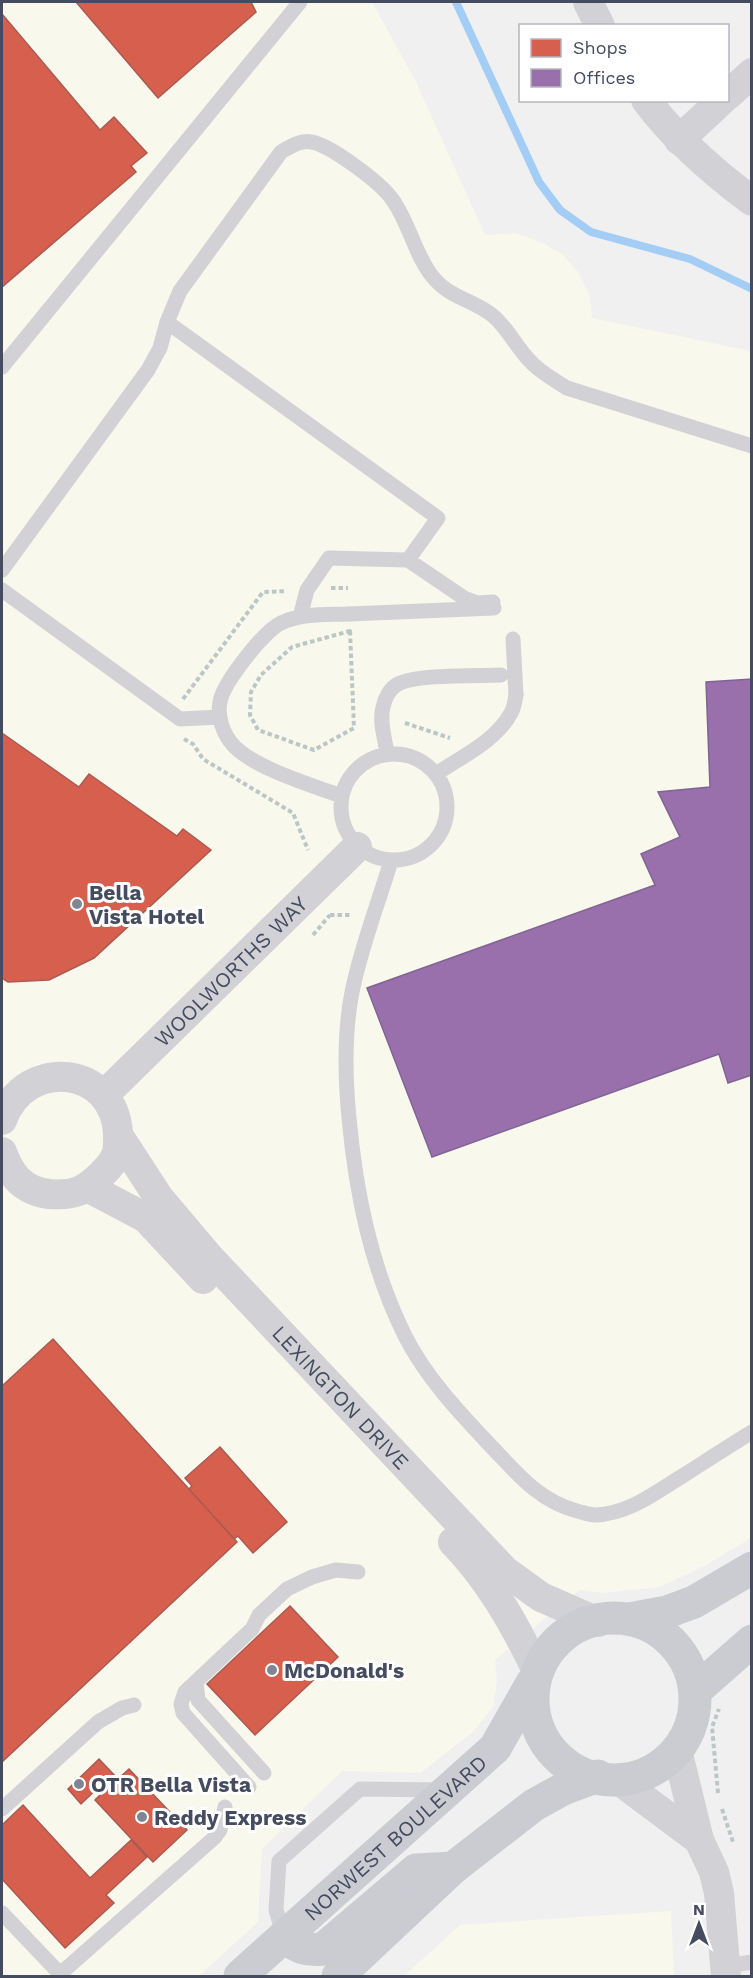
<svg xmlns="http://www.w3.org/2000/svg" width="753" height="1978" viewBox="0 0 753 1978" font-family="'Work Sans',sans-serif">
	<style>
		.commercial { fill: #f8f8ec }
		.shops { fill: #d6604d; stroke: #aa5a53; stroke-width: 1.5 }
		.offices { fill: #9970ab; stroke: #806594; stroke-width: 1.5 }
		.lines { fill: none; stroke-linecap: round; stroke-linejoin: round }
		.stream { stroke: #a3cdf4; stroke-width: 8 }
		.path { stroke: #bbc7c7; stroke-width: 4; stroke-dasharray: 4.5 3; stroke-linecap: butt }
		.lane { stroke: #d2d2d6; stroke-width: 15 }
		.street { stroke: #d2d2d6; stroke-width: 30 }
		.primary { stroke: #cbccd2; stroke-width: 33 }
		.lane-bridge { stroke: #d2d2d6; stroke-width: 15 }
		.poi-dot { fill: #818592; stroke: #fff; stroke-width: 2 }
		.labels { text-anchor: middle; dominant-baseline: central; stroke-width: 6; stroke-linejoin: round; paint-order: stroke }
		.poi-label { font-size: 21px; font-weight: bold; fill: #454c60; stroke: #fff; text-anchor: start }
		.street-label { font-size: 21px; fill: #454c60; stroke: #fff }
	</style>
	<rect width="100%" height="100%" fill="#f1f0f0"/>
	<!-- commercial -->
	<path class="commercial" d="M2,2H372L416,82L485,235L516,233L542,243L562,254L578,272L590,296L592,318L751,351V1538L704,1566L660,1587L603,1593L579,1590L495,1660L497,1681L493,1707L473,1732L420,1773L342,1771L262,1849L258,1922L199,1976H2Z
		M671,1911L674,1976H404L460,1925Z"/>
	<!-- shops -->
	<path class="shops" d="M76,2H251L256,12L158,98Z
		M2,14L100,130L114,117L147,153L131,166L136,172L2,287Z
		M2,733L79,787L89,774L177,836L183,829L211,850L94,958L49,980L8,982L2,978Z
		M53,1339L237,1542L2,1762V1386Z
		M220,1447L287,1522L253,1553L238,1536L234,1539L189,1489L192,1486L185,1478Z
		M290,1606L338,1657L255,1735L207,1684Z
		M99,1759L118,1779L129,1769L187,1830L153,1862L95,1800L106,1789L102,1784L81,1804L68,1789Z
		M23,1805L90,1878L131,1840L147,1857L106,1895L114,1903L65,1948L2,1879V1825Z"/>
	<!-- offices -->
	<path class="offices" d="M752,679V1075L728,1083L719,1054L432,1157L367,988L655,885L641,854L680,837L658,792L710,787L706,682Z"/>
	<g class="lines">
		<!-- stream -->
		<path class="stream" d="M456,2L539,182L560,210L591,232L690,259L752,289"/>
		<!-- path -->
		<path class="path" d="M331,588H348
			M350,631L354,728L314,750L258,730L250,715L251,692L261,675L292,647Z
			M183,699L263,592L287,591
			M405,723L450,738
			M184,739L193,744L203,759L293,813L308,850
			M330,915H352
			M313,935L330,915
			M718,1793L712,1727L719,1709
			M722,1809L733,1842"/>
		<!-- lane -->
		<path class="lane" d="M167,322L438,518L408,560
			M2,367L300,2
			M2,570L148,370L160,348L167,322L180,291L281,152C291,146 300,140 311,142C329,144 381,183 392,199C409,222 414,253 432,276C449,298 472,299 492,315C508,328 516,347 530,361C540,372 554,380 567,388L752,446
			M2,590L180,719L220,717
			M300,617L307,590L329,558L408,560L464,598L477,603L493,602
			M387,753C385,739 379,721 383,707C385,698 390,688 398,684C417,674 477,676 501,675
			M341 807a53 53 0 1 1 106 0a53 53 0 1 1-106 0Z
			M436,774C461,757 496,741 511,713C514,708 515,701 516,695
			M341,796C311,785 254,768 233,745C223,734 217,716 220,702C223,683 264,631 281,623C302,613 327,615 349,614
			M391,861C378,904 361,947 352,992C344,1033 345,1077 349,1118C356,1194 371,1267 405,1336C426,1377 457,1410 488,1443C515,1471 538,1501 577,1511C582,1512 589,1515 595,1515C629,1514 656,1492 684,1475C706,1461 729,1446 752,1432
			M196,1682L198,1700L264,1773
			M249,1787L183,1713L181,1704L185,1692L252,1629L259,1615L287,1589L312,1577L336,1570L358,1572
			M2,1809L98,1722L122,1708L134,1705
			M2,1913L62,1976
			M284,1937L276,1910L279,1861L360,1789L444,1790
			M726,1966L752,1962
			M60,1974L214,1838L220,1830L225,1807"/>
		<!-- street -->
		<g class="street">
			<path d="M588,2L600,26"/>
			<path d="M728,95L752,73"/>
			<path d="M646,100C675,139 713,172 752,201"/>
			<path d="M679,140L722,100"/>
			<path id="s1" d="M104,1095L357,847"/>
			<path d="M2,1120C26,1055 115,1066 118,1134C119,1154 116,1160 102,1174C85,1191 74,1196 49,1194C23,1191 10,1175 2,1152"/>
			<path id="s2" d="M118,1135L159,1198L208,1256L505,1571L541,1597L598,1622"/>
			<path d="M89,1188L146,1218L203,1279"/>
			<path d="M453,1542C489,1579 514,1623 536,1669"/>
			<path d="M677,1750L699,1840L714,1872L719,1893L726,1976"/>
			<path d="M620,1781L699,1840"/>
		</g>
		<!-- primary -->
		<g class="primary">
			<circle cx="614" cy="1699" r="81"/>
			<path d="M629,1619L667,1612L694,1602L752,1568"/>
			<path d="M695,1691L752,1641"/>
			<path d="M284,1937C297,1947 306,1951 323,1949L416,1870L453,1868"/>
			<path id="s3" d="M240,1976L495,1748L532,1683"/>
			<path d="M338,1976L453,1868L534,1805L563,1789L598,1776"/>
		</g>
		<!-- lane-bridge -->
		<path class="lane-bridge" d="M349,614L494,608
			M513,639L516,695"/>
	</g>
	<!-- markers -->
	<g class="poi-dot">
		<circle cx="77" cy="904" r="6"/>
		<circle cx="272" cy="1670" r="6"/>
		<circle cx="79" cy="1784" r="6"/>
		<circle cx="142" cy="1817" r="6"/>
	</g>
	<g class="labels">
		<!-- poi labels -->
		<g class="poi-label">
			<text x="89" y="892">Bella<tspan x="89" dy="24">Vista Hotel</tspan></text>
			<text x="284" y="1670">McDonald's</text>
			<text x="91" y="1784">OTR Bella Vista</text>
			<text x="154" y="1817">Reddy Express</text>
		</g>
		<!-- street labels -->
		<g class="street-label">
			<text stroke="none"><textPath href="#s1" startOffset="177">WOOLWORTHS WAY</textPath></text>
			<text stroke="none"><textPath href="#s2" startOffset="345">LEXINGTON DRIVE</textPath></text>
			<text stroke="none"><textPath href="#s3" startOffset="208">NORWEST BOULEVARD</textPath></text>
		</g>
	</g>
	<!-- border -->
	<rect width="753" height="1978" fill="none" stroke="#454c60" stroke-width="6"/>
	<!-- legend -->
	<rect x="519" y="24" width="210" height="78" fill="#ffffff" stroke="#b5b7bf" stroke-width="1.5"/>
	<rect x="531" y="39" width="30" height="18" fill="#d6604d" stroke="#b5b7bf" stroke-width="1.5"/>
	<text x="573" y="54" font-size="18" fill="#454c60">Shops</text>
	<rect x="531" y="69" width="30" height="18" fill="#9970ab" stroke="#b5b7bf" stroke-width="1.5"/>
	<text x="573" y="84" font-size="18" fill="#454c60">Offices</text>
	<!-- north arrow -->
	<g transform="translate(699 1924)" stroke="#ffffff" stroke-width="4.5" paint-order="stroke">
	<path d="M0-4.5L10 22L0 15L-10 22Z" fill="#454c60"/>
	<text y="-9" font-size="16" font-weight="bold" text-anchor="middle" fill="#454c60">N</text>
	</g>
</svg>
